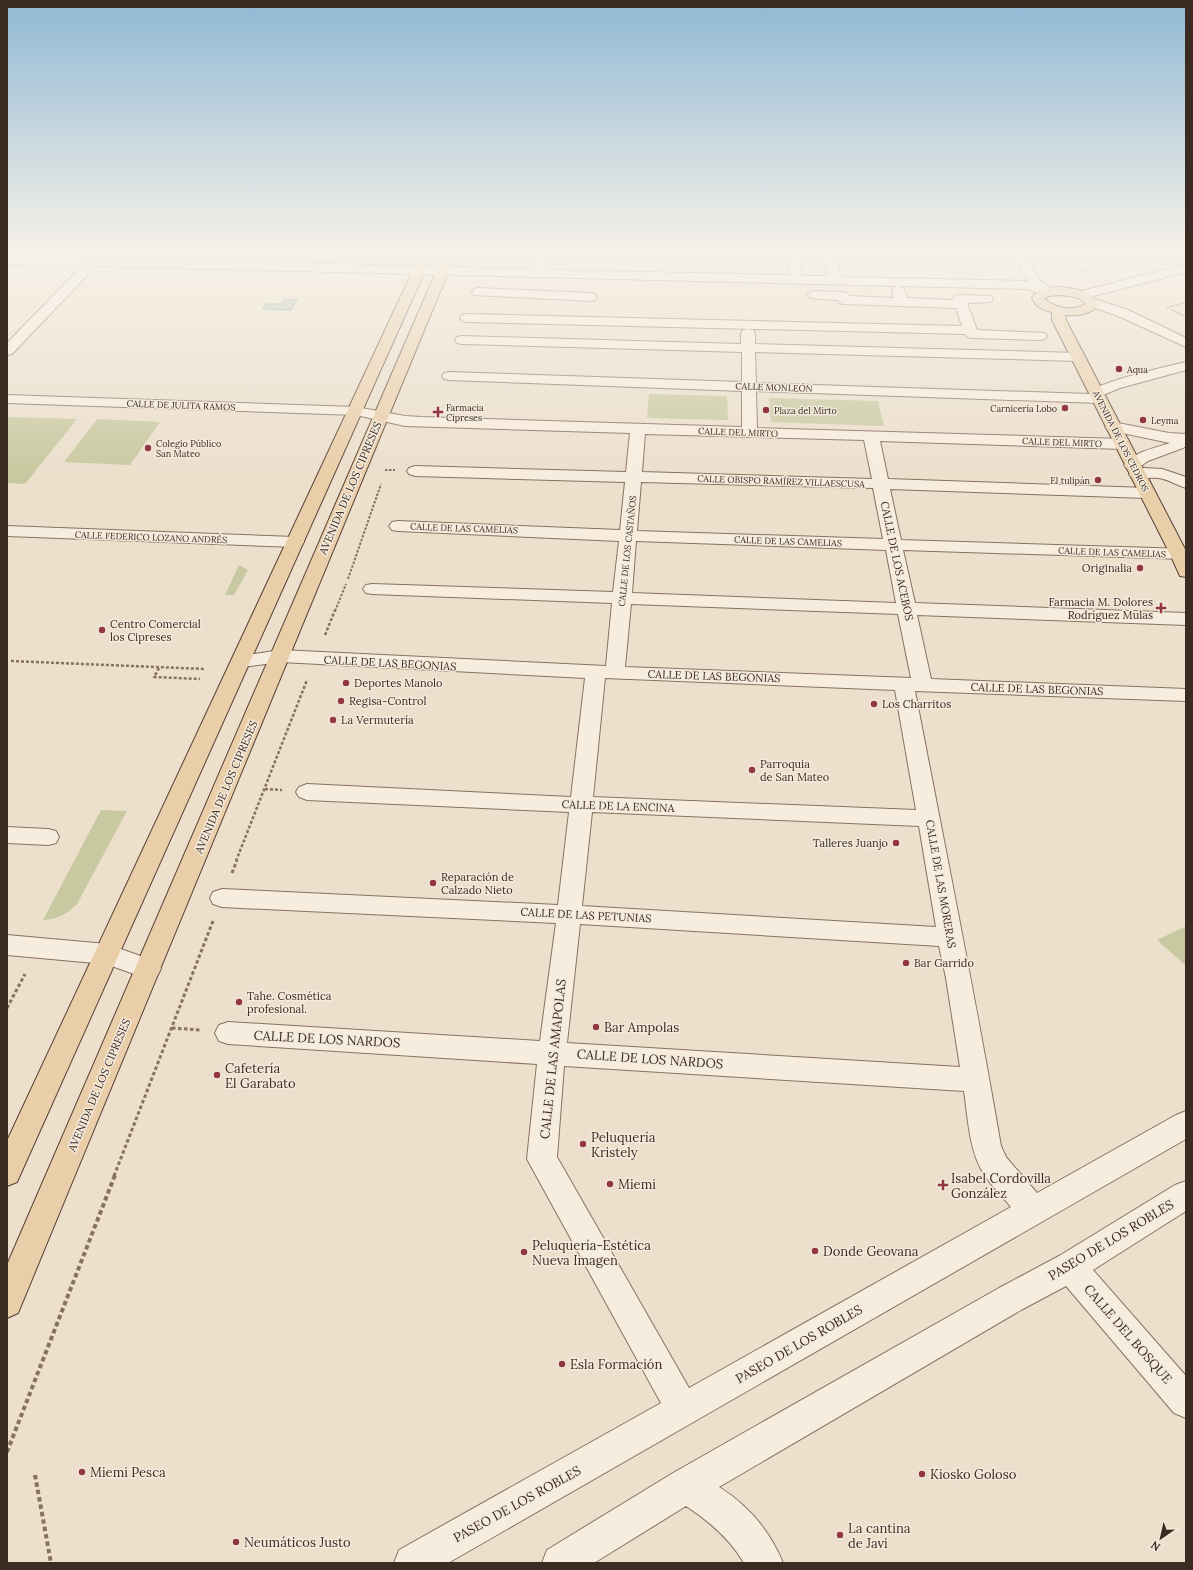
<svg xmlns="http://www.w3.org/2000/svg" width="1193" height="1570" viewBox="0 0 1193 1570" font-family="Lora,serif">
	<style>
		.green { fill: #c9c9a1 }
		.water { fill: #acc1b8; stroke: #738f85 }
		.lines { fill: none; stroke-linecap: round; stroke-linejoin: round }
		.minor-casing { stroke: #887161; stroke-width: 2 }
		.major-casing { stroke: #564035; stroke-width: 2 }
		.path-far4 { stroke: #887161; stroke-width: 1.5; stroke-dasharray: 2 1; stroke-linecap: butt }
		.path-far3 { stroke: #887161; stroke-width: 2; stroke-dasharray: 2.5 1.5; stroke-linecap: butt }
		.path-far2 { stroke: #887161; stroke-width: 2.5; stroke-dasharray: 3 2; stroke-linecap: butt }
		.path-far1 { stroke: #887161; stroke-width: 3; stroke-dasharray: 3.5 2.5; stroke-linecap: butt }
		.path { stroke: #887161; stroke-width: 4; stroke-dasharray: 4.5 3; stroke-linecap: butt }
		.minor { fill: #f7eddf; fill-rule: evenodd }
		.major { fill: #eacea9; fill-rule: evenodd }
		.poi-dot { fill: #913642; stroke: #f4eadb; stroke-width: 1.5 }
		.labels { text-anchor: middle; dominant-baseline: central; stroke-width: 3; stroke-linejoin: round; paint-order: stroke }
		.far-poi-label { font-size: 9px; fill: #3a2b23; stroke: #f4eadb; text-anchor: start }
		.far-street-label { font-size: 9px; fill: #3a2b23; stroke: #f4eadb }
		.street-label { font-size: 11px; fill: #3a2b23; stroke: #f4eadb }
		.poi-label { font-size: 11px; fill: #3a2b23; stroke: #f4eadb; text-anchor: start }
		.near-poi-label { font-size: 13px; fill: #3a2b23; stroke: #f4eadb; text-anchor: start }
		.near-street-label { font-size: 13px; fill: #3a2b23; stroke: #f4eadb }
	</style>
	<rect width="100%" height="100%" fill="#ecdfcc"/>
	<!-- green -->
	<path class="green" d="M649,394L727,396L728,420L647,418Z
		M769,398L878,401L884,426L771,422Z
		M8,417L77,419L25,484L7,483V418Z
		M97,419L160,422L130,465L64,462Z
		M239,565L248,570L234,595H225Z
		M101,810L127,811L77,904C67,914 58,919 43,920Z
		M1186,926V966L1157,940Z"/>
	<!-- water -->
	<path class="water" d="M285,299L297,300L291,310L263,309L266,304H282Z"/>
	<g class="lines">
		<!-- minor casing -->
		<g class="minor-casing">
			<path id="minor" d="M538,253H550L545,270L789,275L786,253H798L802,276H828L823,253H835L840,277L1028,281L1013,253H1025L1040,281L1051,288L1053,292L1051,295L1047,296L1027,289L899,286L904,289L907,298L953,300L955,296L959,295L991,296L993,299L991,302L967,303L977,330L1045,333L1047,336L1045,339L1040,340L972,338L967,337L965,334L467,322L462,321L460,318L462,315L467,314L962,326L956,308L844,304L839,303L838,300L810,298L808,295L810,292L814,291L843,292L847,293L849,296L894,298L892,289L897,286L96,266L12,354L7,355V343L83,265L7,264V256L533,269Z
				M1186,264V272L1082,299L1078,298L1076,295L1078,292Z
				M478,288L591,293L595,294L597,297L595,300L591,301L474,295L472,292L474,289Z
				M1091,298L1126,309L1186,338V347L1116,315L1086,305L1085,302L1086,299Z
				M748,329L753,330L755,333V344L1078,353L1083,354L1085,357L1083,360L1078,361L755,352L756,383L1090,394L1089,393C1097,382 1169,366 1186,362V370L1120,388L1103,395L1106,399L1104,402L1099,403L756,391L757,428L1122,439L1127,441L1130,444L1127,447L1122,449L880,441L888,479L1147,488L1153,490L1155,493L1153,496L1147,498L890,489L901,540L1186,549V559L903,550L915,603L1186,613V625L917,615L931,679L1186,689V701L915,691C944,842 975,994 1001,1146L1006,1157L1037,1193L1176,1115L1186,1111V1139L448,1563H394L399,1550L661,1403L527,1159L537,1064L228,1044L219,1041L215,1033L219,1025L228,1022L540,1041L556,923L222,907L213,904L210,898L213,892L222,889L558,905L569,812L307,800L299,797L296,792L299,787L307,784L571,797L585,678L281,662L242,667L235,665L232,661L235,657L281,650L606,666L612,603L372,594L366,593L363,589L366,585L372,584L613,592L619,541L398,531L392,530L389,526L392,522L398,521L620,530L625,482L415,476L409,474L407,471L409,468L415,466L626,472L630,433L405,426L356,415L7,403V395L356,407L405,416L422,417L742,427V391L449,380L444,379L442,376L444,373L449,372L742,382V352L462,344L457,343L455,340L457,337L462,336L741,344V333L743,330ZM645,434L864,440L872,479L642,472ZM641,482L873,488L883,539L637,531ZM636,541L886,550L896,603L632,593ZM631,604L898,614L911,678L625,667ZM605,678L895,690L916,810L593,797ZM592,812L919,826L936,927L582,906ZM580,924L939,946L946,978L960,1067L567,1043ZM564,1066L964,1091C968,1118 969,1151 984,1174C991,1186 1003,1197 1011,1207L689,1388L557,1157Z
				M1113,422L1169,433L1186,434V446L1183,448L1148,461L1138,468L1132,470L1126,468L1124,465C1133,452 1155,448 1170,443L1108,430L1105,427L1108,424Z
				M1144,468L1162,469L1186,477V488C1176,485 1168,479 1158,478C1149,477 1140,480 1131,477L1129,474L1131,471Z
				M7,526L295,537L301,538L304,542L301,546L295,547L7,536Z
				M7,827L48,829L56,831L59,837L56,843L48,845L7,843Z
				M7,935L107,944L157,962L161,969L157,976L148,979L106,964L7,955Z
				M1186,1181V1211L1093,1270L1186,1376V1418L1174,1413L1066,1286L1021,1310L719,1487C748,1505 770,1531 783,1563H744C730,1539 709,1521 686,1506L594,1563H542L547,1550L673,1473L999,1288L1059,1256L1175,1185Z"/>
		</g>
		<!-- major casing -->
		<g class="major-casing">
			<path id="major" d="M421,253H433L17,1182L7,1186V1141Z
				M444,253H456L18,1313L7,1318V1265Z
				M1059,287C1074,289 1092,289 1098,305C1091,315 1076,316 1065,315L1066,320L1186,551V577L1180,576L1170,554L1052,320V312C1043,310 1035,307 1032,298C1038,288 1048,288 1059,287ZM1059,295C1068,296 1080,296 1085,304C1074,312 1053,308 1044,298L1049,296Z"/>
		</g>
		<!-- path-far4 -->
		<path class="path-far4" d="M1080,272L1095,268
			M1167,308L1186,302
			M1172,310L1186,317"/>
		<!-- path-far3 -->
		<path class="path-far3" d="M385,470H395
			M348,579L381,484
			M335,611L346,584"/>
		<!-- path-far2 -->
		<path class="path-far2" d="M325,635L335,610
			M11,661L205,669
			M159,668L154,677L200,679
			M265,789L282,790
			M236,861L307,680"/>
		<!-- path-far1 -->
		<path class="path-far1" d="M232,873L237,860
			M7,1008L25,974
			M172,1028L201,1030
			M114,1176L213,921"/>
		<!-- path -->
		<path class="path" d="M7,1452L115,1175
			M35,1475L51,1563"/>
		<!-- minor -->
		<use href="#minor" class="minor"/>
		<!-- major -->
		<use href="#major" class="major"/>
	</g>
	<!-- sky -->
	<linearGradient id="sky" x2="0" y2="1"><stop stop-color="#90b9d5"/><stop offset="0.53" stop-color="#f6f1e8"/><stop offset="1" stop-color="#f6f1e8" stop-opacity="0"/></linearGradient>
	<rect width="1193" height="473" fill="url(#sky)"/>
	<!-- markers -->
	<g class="poi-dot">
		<circle cx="1119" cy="369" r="4"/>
		<circle cx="1065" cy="408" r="4"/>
		<circle cx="766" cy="410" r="4"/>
		<path d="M436 406h4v4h4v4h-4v4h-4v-4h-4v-4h4z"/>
		<circle cx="1143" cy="420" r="4"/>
		<circle cx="148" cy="448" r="4"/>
		<circle cx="1098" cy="480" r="4"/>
		<circle cx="1140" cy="568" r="4"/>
		<path d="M1159 602h4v4h4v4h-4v4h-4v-4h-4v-4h4z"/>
		<circle cx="102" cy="630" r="4"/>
		<circle cx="346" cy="683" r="4"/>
		<circle cx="341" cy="701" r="4"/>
		<circle cx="874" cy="704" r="4"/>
		<circle cx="333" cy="720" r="4"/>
		<circle cx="752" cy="770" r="4"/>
		<circle cx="896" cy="843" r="4"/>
		<circle cx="433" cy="883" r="4"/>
		<circle cx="906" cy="963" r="4"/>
		<circle cx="239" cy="1002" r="4"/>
		<circle cx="596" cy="1027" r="4"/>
		<circle cx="217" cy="1075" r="4"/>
		<circle cx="583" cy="1144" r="4"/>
		<circle cx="610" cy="1184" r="4"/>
		<path d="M941 1179h4v4h4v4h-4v4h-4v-4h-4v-4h4z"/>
		<circle cx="815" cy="1251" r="4"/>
		<circle cx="524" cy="1252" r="4"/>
		<circle cx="562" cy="1364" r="4"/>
		<circle cx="82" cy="1472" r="4"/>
		<circle cx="922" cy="1474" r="4"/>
		<circle cx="840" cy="1535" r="4"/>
		<circle cx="236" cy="1542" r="4"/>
	</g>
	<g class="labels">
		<!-- far-poi labels -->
		<g class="far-poi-label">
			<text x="1127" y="369">Aqua</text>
			<text x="446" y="407">Farmacia<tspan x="446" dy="10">Cipreses</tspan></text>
			<text x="1057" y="408" text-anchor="end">Carnicería Lobo</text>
			<text x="774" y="410">Plaza del Mirto</text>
			<text x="1151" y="420">Leyma</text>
			<text x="156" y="443">Colegio Público<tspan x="156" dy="10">San Mateo</tspan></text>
			<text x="1090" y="480" text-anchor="end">El tulipán</text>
		</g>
		<!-- far-street labels -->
		<g class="far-street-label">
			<text transform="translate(774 387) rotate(2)">CALLE MONLEÓN</text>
			<text transform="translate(181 405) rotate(2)">CALLE DE JULITA RAMOS</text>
			<text transform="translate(738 432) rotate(2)">CALLE DEL MIRTO</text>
			<text transform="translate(1121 441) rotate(63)">AVENIDA DE LOS CEDROS</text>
			<text transform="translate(1062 442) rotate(2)">CALLE DEL MIRTO</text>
			<text transform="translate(781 481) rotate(2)">CALLE OBISPO RAMÍREZ VILLAESCUSA</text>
			<text transform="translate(464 528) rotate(2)">CALLE DE LAS CAMELIAS</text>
			<text transform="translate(151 537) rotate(2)">CALLE FEDERICO LOZANO ANDRÉS</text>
			<text transform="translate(788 541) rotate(2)">CALLE DE LAS CAMELIAS</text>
			<text transform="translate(627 551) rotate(-84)">CALLE DE LOS CASTAÑOS</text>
			<text transform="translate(1112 552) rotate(2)">CALLE DE LAS CAMELIAS</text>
		</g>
		<!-- street labels -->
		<g class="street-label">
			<text transform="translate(350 488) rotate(-67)">AVENIDA DE LOS CIPRESES</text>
			<text transform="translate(897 561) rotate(78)">CALLE DE LOS ACEBOS</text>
			<text transform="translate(390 663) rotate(3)">CALLE DE LAS BEGONIAS</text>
			<text transform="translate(714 676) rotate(2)">CALLE DE LAS BEGONIAS</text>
			<text transform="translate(1037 689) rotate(2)">CALLE DE LAS BEGONIAS</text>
			<text transform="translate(226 787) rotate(-67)">AVENIDA DE LOS CIPRESES</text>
			<text transform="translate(618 806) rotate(2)">CALLE DE LA ENCINA</text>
			<text transform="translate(941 884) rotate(80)">CALLE DE LAS MORERAS</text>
			<text transform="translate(586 915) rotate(3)">CALLE DE LAS PETUNIAS</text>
			<text transform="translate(99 1085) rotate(-67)">AVENIDA DE LOS CIPRESES</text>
		</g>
		<!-- poi labels -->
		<g class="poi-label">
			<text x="1132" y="568" text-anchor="end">Originalia</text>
			<text x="1153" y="602" text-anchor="end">Farmacia M. Dolores<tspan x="1153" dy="13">Rodríguez Mulas</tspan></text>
			<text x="110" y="624">Centro Comercial<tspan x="110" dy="13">los Cipreses</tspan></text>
			<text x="354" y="683">Deportes Manolo</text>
			<text x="349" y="701">Regisa-Control</text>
			<text x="882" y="704">Los Charritos</text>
			<text x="341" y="720">La Vermutería</text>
			<text x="760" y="764">Parroquia<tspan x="760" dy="13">de San Mateo</tspan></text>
			<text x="888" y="843" text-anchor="end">Talleres Juanjo</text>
			<text x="441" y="877">Reparación de<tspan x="441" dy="13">Calzado Nieto</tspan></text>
			<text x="914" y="963">Bar Garrido</text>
			<text x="247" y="996">Tahe. Cosmética<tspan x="247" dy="13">profesional.</tspan></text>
		</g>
		<!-- near-poi labels -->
		<g class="near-poi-label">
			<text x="604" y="1027">Bar Ampolas</text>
			<text x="225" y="1068">Cafetería<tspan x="225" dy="15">El Garabato</tspan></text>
			<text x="591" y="1137">Peluquería<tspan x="591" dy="15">Kristely</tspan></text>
			<text x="951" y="1178">Isabel Cordovilla<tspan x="951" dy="15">González</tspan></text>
			<text x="618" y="1184">Miemi</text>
			<text x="532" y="1245">Peluquería-Estética<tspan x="532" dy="15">Nueva Imagen</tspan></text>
			<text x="823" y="1251">Donde Geovana</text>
			<text x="570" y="1364">Esla Formación</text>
			<text x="90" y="1472">Miemi Pesca</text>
			<text x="930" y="1474">Kiosko Goloso</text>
			<text x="848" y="1528">La cantina<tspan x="848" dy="15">de Javi</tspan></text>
			<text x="244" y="1542">Neumáticos Justo</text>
		</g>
		<!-- near-street labels -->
		<g class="near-street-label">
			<text transform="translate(327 1039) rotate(3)">CALLE DE LOS NARDOS</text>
			<text transform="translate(553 1059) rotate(-84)">CALLE DE LAS AMAPOLAS</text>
			<text transform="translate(650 1059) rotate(4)">CALLE DE LOS NARDOS</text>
			<text transform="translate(1111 1240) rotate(-31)">PASEO DE LOS ROBLES</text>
			<text transform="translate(1128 1334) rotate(49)">CALLE DEL BOSQUE</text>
			<text transform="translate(799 1344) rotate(-30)">PASEO DE LOS ROBLES</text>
			<text transform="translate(517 1504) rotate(-29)">PASEO DE LOS ROBLES</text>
		</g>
	</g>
	<!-- border -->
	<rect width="1193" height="1570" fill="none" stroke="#3a2b23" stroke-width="16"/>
	<!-- north arrow -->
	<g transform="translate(1161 1538) rotate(214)" stroke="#f4eadb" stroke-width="3" paint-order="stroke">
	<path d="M0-3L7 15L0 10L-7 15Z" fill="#3a2b23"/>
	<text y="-6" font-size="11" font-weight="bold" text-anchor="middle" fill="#3a2b23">N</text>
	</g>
</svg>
